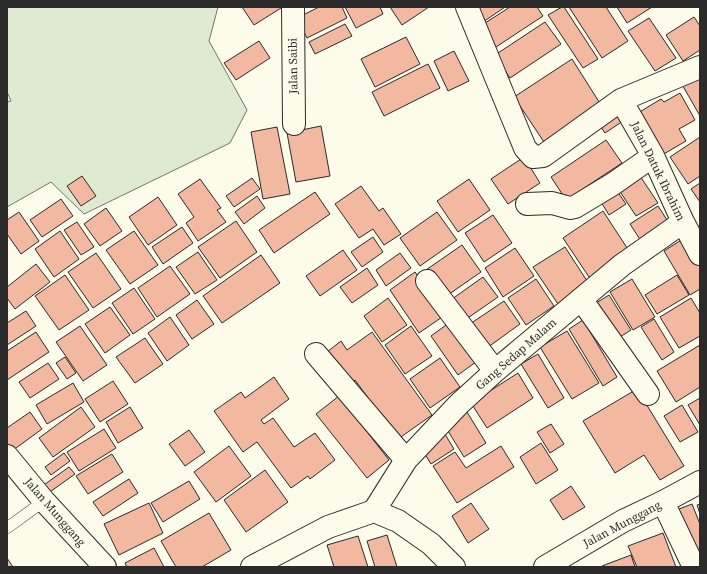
<svg xmlns="http://www.w3.org/2000/svg" width="707" height="574" viewBox="0 0 707 574" font-family="'Source Serif 4',serif">
	<style>
		.green { fill: #deebd1; stroke: #74746e }
		.building { fill: #f2b8a0; stroke: #2b2b2b }
		.lines { fill: none; stroke-linecap: round; stroke-linejoin: round }
		.lane-casing { stroke: #2b2b2b; stroke-width: 12 }
		.street-casing { stroke: #2b2b2b; stroke-width: 24 }
		.secondary-casing { stroke: #2b2b2b; stroke-width: 24 }
		.lane { stroke: #fdfbea; stroke-width: 11 }
		.street { stroke: #fdfbea; stroke-width: 22 }
		.secondary { stroke: #fdfbea; stroke-width: 22 }
		.labels { text-anchor: middle; dominant-baseline: central; stroke-width: 3; stroke-linejoin: round; paint-order: stroke }
		.street-label { font-size: 12px; fill: #2b2b2b; stroke: #fdfbea }
	</style>
	<rect width="100%" height="100%" fill="#fdfbea"/>
	<!-- green -->
	<path class="green" d="M7,7H218L209,41L247,110L230,143L84,214L51,182L7,207V102L11,101L7,92Z"/>
	<!-- building -->
	<path class="building" d="M242,7H280L281,8L254,25Z
		M319,7H342L347,18L307,38L297,18Z
		M345,7H380L383,14L356,28Z
		M390,7H429L402,25Z
		M473,7H505L483,22Z
		M510,7H537L543,16L496,47L482,25Z
		M562,7H564L598,59L583,68L548,15Z
		M569,7H606L628,41L602,58Z
		M617,7H652L627,23Z
		M694,17L700,26V50L683,61L666,35Z
		M649,18L676,58L655,71L628,31Z
		M545,22L561,44L510,78L495,55Z
		M345,24L352,36L315,54L309,42Z
		M406,37L420,64L375,87L361,59Z
		M259,41L270,58L236,80L224,63Z
		M454,51L469,81L448,91L434,61Z
		M572,59L601,105L544,142L514,97Z
		M428,64L440,88L384,116L372,92Z
		M700,69V116L680,81Z
		M680,93L695,120L679,129L686,141L662,155L638,113L661,99L664,102Z
		M616,109L623,121L605,133L597,121Z
		M321,126L330,176L296,182L287,133Z
		M277,127L290,194L263,199L251,132Z
		M700,137V176L688,184L670,157Z
		M606,140L622,163L566,200L551,177Z
		M524,157L540,183L508,204L491,179Z
		M638,173L658,203L636,216L617,187Z
		M82,176L96,196L81,206L67,186Z
		M252,178L260,189L234,207L226,196Z
		M200,179L221,208L217,210L226,222L198,241L186,223L194,217L178,194Z
		M469,179L490,210L458,232L437,201Z
		M700,183V202L691,189Z
		M361,186L379,211L383,208L401,234L384,245L373,229L359,238L335,204Z
		M617,191L626,204L609,215L601,202Z
		M315,192L330,214L274,253L259,230Z
		M257,196L265,208L244,224L235,212Z
		M158,197L177,225L148,245L129,217Z
		M61,199L73,216L42,237L30,220Z
		M658,206L671,226L643,244L630,224Z
		M106,208L122,231L100,246L84,224Z
		M603,211L631,254L591,280L563,238Z
		M19,212L39,241L21,254L7,234V220Z
		M437,212L457,240L420,266L400,238Z
		M493,215L512,243L484,262L465,233Z
		M236,221L257,252L220,278L198,247Z
		M77,222L94,247L81,255L64,230Z
		M182,227L193,243L163,264L152,247Z
		M60,231L79,259L54,277L35,249Z
		M134,231L158,265L130,284L106,250Z
		M373,237L383,252L362,267L351,252Z
		M686,237L700,261V289L690,295L664,251Z
		M462,245L481,272L442,299L423,272Z
		M565,247L591,287L560,307L533,267Z
		M515,248L534,276L503,297L485,268Z
		M343,250L357,270L320,296L306,276Z
		M198,252L217,280L195,294L176,267Z
		M96,253L121,289L93,308L68,272Z
		M400,253L411,268L386,286L376,270Z
		M261,255L280,283L222,323L203,296Z
		M36,264L50,282L15,309L7,298V287Z
		M170,266L190,294L157,317L138,288Z
		M367,268L378,285L352,303L340,287Z
		M415,272L445,315L419,333L390,290Z
		M65,275L89,310L59,330L35,296Z
		M677,275L689,295L657,314L645,295Z
		M483,277L498,297L462,322L448,302Z
		M536,279L554,306L526,325L508,298Z
		M632,279L655,317L633,330L610,292Z
		M134,288L155,319L133,334L112,303Z
		M609,295L631,330L615,340L593,305Z
		M388,298L407,325L382,342L364,316Z
		M691,298L700,313V336L679,348L660,317Z
		M197,300L214,324L192,339L176,315Z
		M504,301L520,324L484,350L467,326Z
		M110,307L130,335L105,353L85,324Z
		M26,311L36,326L7,345V323Z
		M170,317L189,345L167,361L148,333Z
		M654,319L674,352L662,360L641,327Z
		M453,320L480,359L458,375L431,336Z
		M583,320L617,377L603,386L569,329Z
		M80,326L107,365L83,381L56,342Z
		M411,326L432,356L405,374L385,345Z
		M567,331L599,383L572,399L540,347Z
		M36,332L49,352L7,380V351Z
		M372,332L432,415L398,439L355,380L350,384L327,352L341,341L347,350Z
		M145,338L163,364L135,383L116,357Z
		M700,345V387L676,402L657,371Z
		M538,354L564,398L548,408L521,364Z
		M65,357L76,373L67,379L56,363Z
		M440,358L460,387L430,408L410,379Z
		M48,363L59,379L30,398L19,382Z
		M518,373L533,398L487,428L471,403Z
		M274,377L289,399L261,420L264,424L273,418L294,447L315,433L335,460L310,479L308,476L291,488L257,442L243,452L214,411L241,392L245,398Z
		M113,381L128,404L100,422L85,399Z
		M73,383L84,402L47,424L36,405Z
		M637,389L684,466L660,480L644,455L615,473L583,421Z
		M339,396L389,460L367,478L316,414Z
		M700,398V425L688,405Z
		M682,405L698,432L680,442L664,416Z
		M81,407L95,427L53,457L39,438Z
		M130,407L143,428L118,443L106,422Z
		M30,412L42,429L12,451L7,444V428Z
		M467,412L486,443L464,457L445,426Z
		M551,424L564,444L550,453L537,432Z
		M104,429L116,448L79,471L67,452Z
		M189,430L205,452L185,466L169,444Z
		M443,431L454,449L431,464L420,446Z
		M541,443L558,470L536,484L520,457Z
		M229,446L251,476L216,502L194,472Z
		M501,446L514,467L457,503L433,466L455,452L466,468Z
		M64,453L70,461L51,475L45,467Z
		M112,454L123,472L88,494L76,476Z
		M69,467L75,474L47,494L41,487Z
		M265,470L288,502L246,532L224,500Z
		M129,479L138,493L103,516L93,502Z
		M189,481L200,499L163,522L151,503Z
		M571,486L585,507L563,520L550,500Z
		M149,503L163,533L119,555L104,524Z
		M471,503L489,529L468,543L452,516Z
		M692,504L700,524V567L674,511Z
		M700,504V514L697,505Z
		M209,513L231,550L202,567H176L161,541Z
		M663,533L676,567H637L628,546Z
		M387,535L397,567H375L367,541Z
		M358,536L368,567H334L327,545Z
		M154,548L164,567H127L125,563Z
		M631,555L635,567H602V566Z
		M7,558L13,567H7Z"/>
	<g class="lines">
		<!-- lane casing -->
		<g class="lane-casing">
			<path id="lane" d="M7,528L44,501"/>
		</g>
		<!-- street casing -->
		<g class="street-casing">
			<path id="street" d="M293,7L294,124
				M467,7L525,148L533,157L543,156L621,100
				M700,67L621,100L653,156L683,222L700,254
				M527,204L552,203L570,208L575,207L613,184L653,156
				M427,281L495,371
				M581,299L648,394
				M316,354L406,460
				M663,502L694,567
				M374,511L406,460L459,404L495,371L622,265L683,222"/>
		</g>
		<!-- secondary casing -->
		<g class="secondary-casing">
			<path id="secondary" d="M7,456L44,501L105,567
				M252,567L328,527L374,511L398,521L431,544L454,567
				M545,567L623,521L663,502L700,482"/>
		</g>
		<!-- lane -->
		<use href="#lane" class="lane"/>
		<!-- street -->
		<use href="#street" class="street"/>
		<!-- secondary -->
		<use href="#secondary" class="secondary"/>
	</g>
	<g class="labels">
		<!-- street labels -->
		<g class="street-label">
			<text transform="translate(293 66) rotate(-91)">Jalan Saibi</text>
			<text transform="translate(658 171) rotate(64)">Jalan Datuk Ibrahim</text>
			<text transform="translate(516 354) rotate(-41)">Gang Sedap Malam</text>
			<text transform="translate(55 512) rotate(49)">Jalan Munggang</text>
			<text transform="translate(622 524) rotate(-28)">Jalan Munggang</text>
		</g>
	</g>
	<!-- border -->
	<rect width="707" height="574" fill="none" stroke="#2b2b2b" stroke-width="16"/>
</svg>
